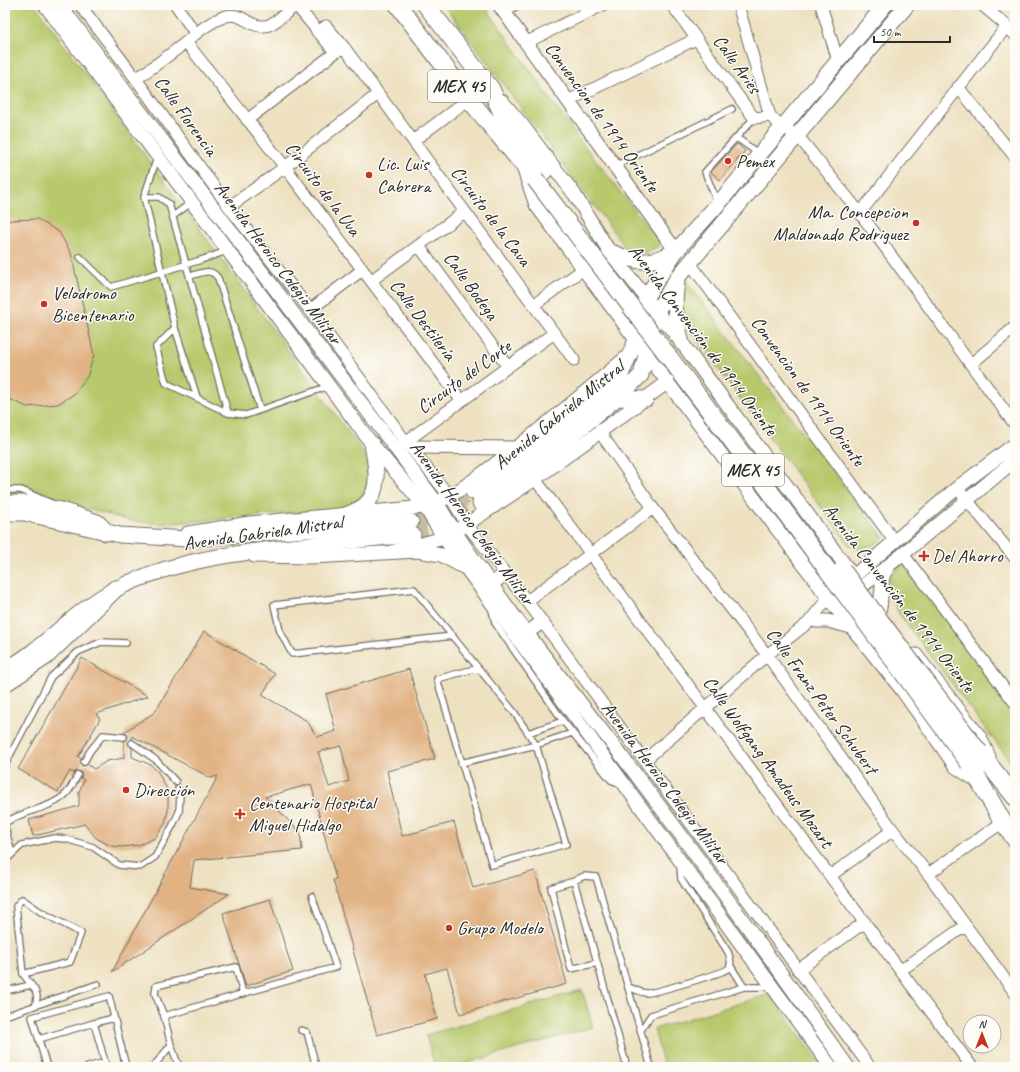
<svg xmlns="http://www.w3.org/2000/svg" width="1020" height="1072" viewBox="0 0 1020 1072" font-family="Caveat,sans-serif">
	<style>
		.green { fill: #b7c96c; stroke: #717a4c }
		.building { fill: #e1b283; fill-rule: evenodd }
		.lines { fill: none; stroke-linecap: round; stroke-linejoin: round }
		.secondary-tunnel { stroke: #c7bda3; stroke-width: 15; stroke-dasharray: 15 8; stroke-linecap: butt }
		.service-casing { stroke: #6f6b60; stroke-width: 8 }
		.minor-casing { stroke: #6f6b60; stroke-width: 13 }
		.tertiary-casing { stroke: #6f6b60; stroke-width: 15 }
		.secondary-casing { stroke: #6f6b60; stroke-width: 17 }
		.primary-casing { stroke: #6f6b60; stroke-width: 19 }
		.service { stroke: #fff; stroke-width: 5.5 }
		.minor { stroke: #fff; stroke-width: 11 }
		.tertiary { stroke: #fff; stroke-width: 13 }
		.secondary { stroke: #fff; stroke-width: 15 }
		.primary { stroke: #fff; stroke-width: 17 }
		.primary-bridge-casing { stroke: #6f6b60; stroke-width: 19; stroke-linecap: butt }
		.primary-bridge { stroke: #fff; stroke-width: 17 }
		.poi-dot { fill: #c8321e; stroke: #fdfcf7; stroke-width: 1.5 }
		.labels { text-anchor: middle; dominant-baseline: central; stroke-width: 3; stroke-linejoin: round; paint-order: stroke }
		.shield { fill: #fdfcf7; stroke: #6a6a68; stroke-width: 1 }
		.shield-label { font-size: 18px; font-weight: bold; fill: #2b2b2b }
		.street-label { font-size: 19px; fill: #2b2b2b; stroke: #fdfcf7 }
		.poi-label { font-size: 19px; fill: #2b2b2b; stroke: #fdfcf7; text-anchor: start }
	</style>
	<rect width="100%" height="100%" fill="#fdfcf7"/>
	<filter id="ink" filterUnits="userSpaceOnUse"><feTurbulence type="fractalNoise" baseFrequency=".025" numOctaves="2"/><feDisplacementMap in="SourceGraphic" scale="8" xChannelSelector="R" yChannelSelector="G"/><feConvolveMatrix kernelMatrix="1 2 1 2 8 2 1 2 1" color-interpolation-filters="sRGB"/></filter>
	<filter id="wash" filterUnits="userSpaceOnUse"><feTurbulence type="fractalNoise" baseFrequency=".012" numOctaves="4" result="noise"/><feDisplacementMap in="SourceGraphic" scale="16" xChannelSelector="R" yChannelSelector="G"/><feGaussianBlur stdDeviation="0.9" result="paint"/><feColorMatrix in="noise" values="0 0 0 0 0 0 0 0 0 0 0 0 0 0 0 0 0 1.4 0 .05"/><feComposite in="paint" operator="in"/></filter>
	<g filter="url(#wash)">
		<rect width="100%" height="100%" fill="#eee1c1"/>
		<!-- green -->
		<path class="green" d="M5,5H35L365,455C375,483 367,501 339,509L161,524L131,521L56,500L5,495Z
			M444,5H484L575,134L661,244L647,253L625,247Z
			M686,281L884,538L872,546L857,549L849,545L685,324L681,301Z
			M905,565L1015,713V768L898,612L889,592L890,575L900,566Z
			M582,990L593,1027L453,1067H435L426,1035Z
			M770,994L823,1067H664L654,1029Z"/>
		<g id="blocks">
			<!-- building -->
			<path class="building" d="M737,144L745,151L720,180L711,172Z
				M37,219L59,232L71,253L94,355L87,377L74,394L58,404L27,407L5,397V223L11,220Z
				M204,631L275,674L262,695L307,721L317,737L336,731L326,694L409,669L435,759L387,771L402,836L454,822L473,888L535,871L567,984L460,1014L447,968L425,974L437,1019L377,1035L333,880L336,879L311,784L265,797L300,832L302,850L194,860L190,887L229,894L112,972L218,776L211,778L132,736V739L128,743L132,748V757L151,765L158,772L168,791V810L165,824L155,838L139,845L121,847L111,846L96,838L85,824L33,836L29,820L79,806V792L84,780L81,778V772L76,771L74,773L70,771L58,792L18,769L82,658L148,696L96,714L100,719L78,757L81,759L82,766L87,764L94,769L107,761L124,758V741L128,737L124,732L155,712ZM341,746L349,781L329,787L318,752Z
				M270,899L293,971L246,986L223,913Z"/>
		</g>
	</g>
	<g filter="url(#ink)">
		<use href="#blocks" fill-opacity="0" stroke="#6f6b60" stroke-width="1"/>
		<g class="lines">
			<!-- secondary-tunnel -->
			<path class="secondary-tunnel" d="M411,522L445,513L473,492
				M413,535L444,527L480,503"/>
			<!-- service casing -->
			<g class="service-casing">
				<path id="service" d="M737,138L759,154
					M157,158L144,197L175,328L197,397
					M615,166L732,109
					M144,197H159L169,204L228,413
					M717,202L705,172L754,118
					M173,216L192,202
					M80,257L111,287L201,260L227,251
					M190,276C201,273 211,267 218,278L260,410
					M175,328L156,347L166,383L228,413L246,415L329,386
					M5,490H21L51,503
					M492,610L495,623L563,721L611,780L621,784
					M453,636L292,654L280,631L274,605L414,589L514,712L536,745L566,844L492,865L437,679L478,668
					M528,733L563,721
					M132,743L156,760L176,782
					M84,762L90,751L103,735L124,737
					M461,763L536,745L572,733
					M5,765L51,677L78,652L101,642L126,643
					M5,823C23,810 49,810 66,794C71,789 74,781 78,775
					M5,827L12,854
					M5,861L22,845L55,838L66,839L93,847L119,865L140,867L155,857L173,825L179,812L180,794L178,789
					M574,881L627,1067
					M597,963L571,969L551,888L574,881L584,876L596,877L651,1067
					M730,965L744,987
					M23,974L70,962L81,933L41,912L22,899L16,906L23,974L35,990L37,996L36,1004
					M629,987C634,989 641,993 647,993C654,993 723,973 728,969C733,965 730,957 728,952L681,879L680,866
					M5,991L31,985
					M5,1016L98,984
					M164,1016L336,967L312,896
					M94,1023L114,1018
					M301,1030L307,1032L316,1067
					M641,1030L651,1015L744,987H771
					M39,1039L94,1023L105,1062L88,1067
					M47,1067L32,1017L109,996L126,1067
					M153,1067L171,1045
					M179,1067L171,1045L164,1016L155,994L156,986L236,967L243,994"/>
			</g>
			<!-- minor casing -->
			<g class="minor-casing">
				<path id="minor" d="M80,5L136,79L229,207L310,310L406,442L450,497L467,525L527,601L870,1067
					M176,5L195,33
					M672,5L754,118L770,116L783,127L798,136L860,213L1015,425
					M738,5L770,116
					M821,5L838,61
					M982,5L1007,26L1015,35
					M503,11L514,5
					M317,32L326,26L344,47L574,360
					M186,42L285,167L461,400
					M525,43L603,5
					M136,79C153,67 170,55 186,42C197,32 211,21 226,16C242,11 252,31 269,25C278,21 288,11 296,5L335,52
					M958,87L1015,157
					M568,101L696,39
					M247,120L340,49
					M413,141L469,99
					M229,207L285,167L378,94
					M860,213L1007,26
					M419,246L508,367
					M690,263L895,542
					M372,280L464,212
					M535,304L585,268
					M310,310L362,270
					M971,364L1015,327
					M599,431L653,508L767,655L893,830L928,874L1015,993
					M400,446L554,333
					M535,479L972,1067
					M957,488L1015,558
					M903,554L1015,703
					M527,601L653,508
					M645,760L767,655L808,623L829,597
					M928,874L1003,822
					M830,876L893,830
					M798,970L865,922
					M901,970L965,926"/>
			</g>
			<!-- tertiary casing -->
			<g class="tertiary-casing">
				<path id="tertiary" d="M45,5L372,444L425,507L444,538L831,1067
					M60,5L437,503C497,600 571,689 640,780C711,874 779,971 848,1067
					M499,5L676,251
					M502,101L523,126L575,195L609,251L682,343L853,576
					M524,170L536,205L636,340L836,608L902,690L956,767L979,782
					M411,447L517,448
					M188,533L250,523L425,507C452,498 472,481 495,464C541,430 584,393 628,356
					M391,552L444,538L455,532L535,479L668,382
					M254,556L312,557L418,551L441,555L463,567
					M848,581L957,488L1015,444
					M492,584L505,574
					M851,595L903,554L1015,460
					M880,608L883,576L888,566
					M816,621H828L851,627
					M528,632L541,623
					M916,655L980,737L989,757"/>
			</g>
			<!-- secondary casing -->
			<g class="secondary-casing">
				<path id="secondary" d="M609,251C636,263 649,266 675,251
					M677,283C673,306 676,321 682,343
					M617,398L646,399
					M473,492L600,397L620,377L636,340L646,297L676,251L718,204L885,5
					M480,503L570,437L623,393L641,375L657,311L678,277L907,5
					M5,513H24L120,535L187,539L411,522
					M343,516C350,513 360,510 366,504C382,489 375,463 372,444
					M5,670C45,648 74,611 114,590C164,564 217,556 272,549C319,544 366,539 413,535"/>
			</g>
			<!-- primary casing -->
			<g class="primary-casing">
				<path id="primary" d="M398,5L469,99L535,179
					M426,5L491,89L502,113L544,171
					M5,504H25L62,511L97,523L106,532
					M5,683L46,656L115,589
					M979,752L1015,797
					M969,763L1003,822L1015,839"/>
			</g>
			<!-- service -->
			<use href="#service" class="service"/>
			<!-- minor -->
			<use href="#minor" class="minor"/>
			<!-- tertiary -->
			<use href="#tertiary" class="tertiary"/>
			<!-- secondary -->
			<use href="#secondary" class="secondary"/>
			<!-- primary -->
			<use href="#primary" class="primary"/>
			<!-- primary-bridge casing -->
			<g class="primary-bridge-casing">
				<path id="primary-bridge" d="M535,179L763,482L969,763
					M842,570L979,752"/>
			</g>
			<!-- primary-bridge -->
			<use href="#primary-bridge" class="primary-bridge"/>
		</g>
	</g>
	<!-- markers -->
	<g class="poi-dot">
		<circle cx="728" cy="161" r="4"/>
		<circle cx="369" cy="175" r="4"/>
		<circle cx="916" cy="223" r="4"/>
		<circle cx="44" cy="304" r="4"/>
		<path d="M922 550h4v4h4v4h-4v4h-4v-4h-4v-4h4z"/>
		<circle cx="126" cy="790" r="4"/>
		<path d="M238 808h4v4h4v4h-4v4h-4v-4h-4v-4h4z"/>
		<circle cx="449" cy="928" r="4"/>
	</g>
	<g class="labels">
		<!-- shield labels -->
		<g class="shield">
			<rect x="428" y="70" width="62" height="32" rx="3"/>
			<rect x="722" y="454" width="62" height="32" rx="3"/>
		</g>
		<g class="shield-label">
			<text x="459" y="86">MEX 45</text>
			<text x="753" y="470">MEX 45</text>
		</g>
		<!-- street labels -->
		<g class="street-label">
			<text transform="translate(737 64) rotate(54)">Calle Aries</text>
			<text transform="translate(186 116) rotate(54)">Calle Florencia</text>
			<text transform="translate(602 117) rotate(54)">Convencion de 1914 Oriente</text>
			<text transform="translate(323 189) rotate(53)">Circuito de la Uva</text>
			<text transform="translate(491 216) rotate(53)">Circuito de la Cava</text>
			<text transform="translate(278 263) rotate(53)">Avenida Heroico Colegio Militar</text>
			<text transform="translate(471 286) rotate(54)">Calle Bodega</text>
			<text transform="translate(423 320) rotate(53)">Calle Destilería</text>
			<text transform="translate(703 340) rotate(53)">Avenida Convención de 1914 Oriente</text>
			<text transform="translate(464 377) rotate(-36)">Circuito del Corte</text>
			<text transform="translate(808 391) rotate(54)">Convencion de 1914 Oriente</text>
			<text transform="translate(559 415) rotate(-39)">Avenida Gabriela Mistral</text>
			<text transform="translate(472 523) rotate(54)">Avenida Heroico Colegio Militar</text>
			<text transform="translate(263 533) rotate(-8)">Avenida Gabriela Mistral</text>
			<text transform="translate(899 598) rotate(52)">Avenida Convención de 1914 Oriente</text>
			<text transform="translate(822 701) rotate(54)">Calle Franz Peter Schubert</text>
			<text transform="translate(768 762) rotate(54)">Calle Wolfgang Amadeus Mozart</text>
			<text transform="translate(665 783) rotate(53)">Avenida Heroico Colegio Militar</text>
		</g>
		<!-- poi labels -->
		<g class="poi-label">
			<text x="736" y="161">Pemex</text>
			<text x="377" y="164">Lic. Luis<tspan x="377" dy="22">Cabrera</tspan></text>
			<text x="908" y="212" text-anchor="end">Ma. Concepcion<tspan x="908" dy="22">Maldonado Rodriguez</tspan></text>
			<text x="52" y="293">Velodromo<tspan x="52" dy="22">Bicentenario</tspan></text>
			<text x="932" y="556">Del Ahorro</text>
			<text x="134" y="790">Dirección</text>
			<text x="249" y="803">Centenario Hospital<tspan x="249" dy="22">Miguel Hidalgo</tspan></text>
			<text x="457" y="928">Grupo Modelo</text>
		</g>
	</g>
	<!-- margin -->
	<rect width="1020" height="1072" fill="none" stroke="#fdfcf7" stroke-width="20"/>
	<!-- north arrow -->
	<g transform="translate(982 1034)"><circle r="19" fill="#fdfcf7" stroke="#a9a8a5"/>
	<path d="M0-3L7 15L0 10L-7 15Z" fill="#c8321e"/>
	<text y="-6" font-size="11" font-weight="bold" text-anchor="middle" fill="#2b2b2b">N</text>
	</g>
	<!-- scale -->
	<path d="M874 36v6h76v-6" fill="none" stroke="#2b2b2b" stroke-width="2"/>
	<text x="880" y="36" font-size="12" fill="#2b2b2b" stroke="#fdfcf7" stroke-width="3" paint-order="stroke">50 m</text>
</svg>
